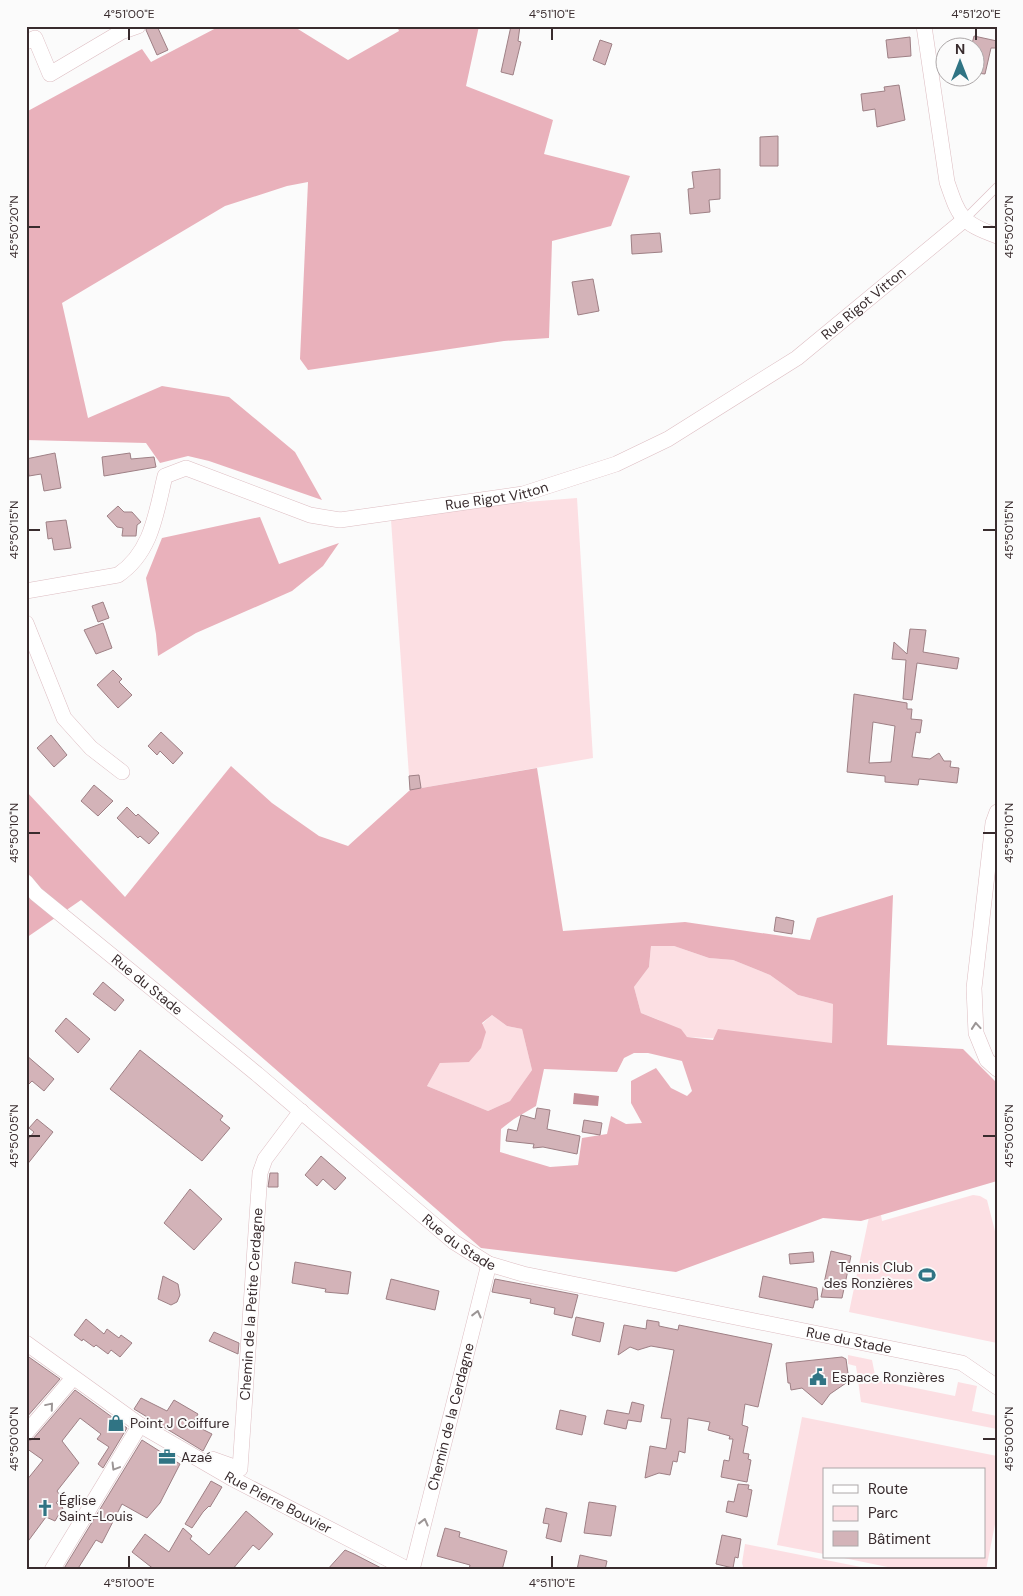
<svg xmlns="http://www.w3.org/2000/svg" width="1023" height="1596" viewBox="0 0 1023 1596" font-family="'DM Sans',sans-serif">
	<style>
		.green { fill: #fcdfe3 }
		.forest { fill: #e9b1bb; fill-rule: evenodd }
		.water { fill: #c59099 }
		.building { fill: #d3b3b8; stroke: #9e8085; fill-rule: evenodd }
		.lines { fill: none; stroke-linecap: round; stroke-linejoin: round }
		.lane-casing { stroke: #ddbdc2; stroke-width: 9 }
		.street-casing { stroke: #ddbdc2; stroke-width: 16 }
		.lane { stroke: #fff; stroke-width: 8 }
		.street { stroke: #fff; stroke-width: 15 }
		.oneway { stroke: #9c9696 }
		.ticks { fill: none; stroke: #392c2e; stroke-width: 2 }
		.labels { text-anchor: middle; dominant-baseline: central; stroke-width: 4; stroke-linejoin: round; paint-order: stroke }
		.street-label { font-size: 14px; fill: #392c2e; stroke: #fbfbfb }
		.poi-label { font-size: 14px; fill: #392c2e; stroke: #fbfbfb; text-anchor: start }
		.neatline { fill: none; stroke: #392c2e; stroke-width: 2 }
		.ticks-label { font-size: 12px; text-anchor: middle; fill: #392c2e }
	</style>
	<rect width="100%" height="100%" fill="#fbfbfb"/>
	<!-- green -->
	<path class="green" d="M577,498L593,758L410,790L391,520L502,504Z
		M651,946H674L709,958L733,960L770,975L798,995L833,1004L832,1044L687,1037L659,1020L641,1013L634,987L649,967Z
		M492,1015L507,1026L522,1029L532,1070L510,1101L488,1111L427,1086L440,1063Z
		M973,1195L980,1196L987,1200L997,1239V1343L849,1312L869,1217L881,1215L882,1221Z
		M848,1355L872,1360L876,1380L955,1396L958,1382L977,1386L972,1411L997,1416V1429L861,1402L856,1366L848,1364Z
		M802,1417L997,1456V1514L986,1570H902L839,1557H984V1470H824V1554L777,1545Z
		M745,1544L876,1570H744L742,1563Z"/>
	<!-- forest -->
	<path class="forest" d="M220,26H293L348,60L399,31L397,26H479L466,86L553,120L544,154L630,176L611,226L552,241L549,338L504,341L308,370L300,359L308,182L287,186L225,206L62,303L88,418L162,386L229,397L295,452L322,500L209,461L188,456L160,463L146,443L26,440V112L142,49L151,62Z
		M260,517L279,564L339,543L323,566L292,591L196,633L158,656L156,634L146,578L162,538Z
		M231,766L272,803L319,836L348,846L410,790L537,768L563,931L685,922L810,940L817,918L893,895L887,1045L963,1049L997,1083V1181L861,1221L823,1218L676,1272L481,1248L81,900L26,938V791L125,897ZM651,946H674L709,958L733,960L770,975L798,995L833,1004L832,1043L718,1029L713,1040L687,1037L681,1029L641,1013L634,987L649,967ZM492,1015L507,1026L522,1029L532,1070L510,1101L488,1111L427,1086L440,1063L469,1062L481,1048L486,1032L482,1023ZM634,1053H648L682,1061L692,1091L687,1096L671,1088L656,1068L631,1081V1103L642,1123L626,1124L611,1116L607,1134L582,1138L578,1165L550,1167L500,1152L501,1129L514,1119L536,1106L544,1069L617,1072L624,1058Z"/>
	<!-- water -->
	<path class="water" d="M574,1093L599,1096L598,1106L573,1104Z"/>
	<!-- building -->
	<path class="building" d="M147,26H157L168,50L157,55L146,30Z
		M511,26H520L518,41L521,42L513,75L501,72Z
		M974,36L997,41V48H991L985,74L976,73V48H971Z
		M910,37L911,56L888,58L886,40Z
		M600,40L612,44L605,65L593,60Z
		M899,85L905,120L877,127L875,109L863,111L861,94L885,91L884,87Z
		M778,136V166H760V137Z
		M720,169V199L709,200L710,212L690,214L688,189L694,188L692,172Z
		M660,233L662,252L632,254L631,235Z
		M593,279L599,311L578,315L572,282Z
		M55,453L61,488L44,491L41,474L29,476L26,459Z
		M130,453L131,459L154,457L156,467L104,476L102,457Z
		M118,506L124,512H132L141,522L137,525L136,536H122L123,528L117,527L107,516Z
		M66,520L71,548L54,550L52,538L48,539L46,522Z
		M103,602L109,618L98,622L92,606Z
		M103,623L112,648L96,654L84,630Z
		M910,629L926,630L923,652L959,658L957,669L917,663L912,700L903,699L906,660L892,659L894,642L907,654Z
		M113,670L122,679L119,682L132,695L118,708L97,685Z
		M854,694L907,703V709H912L911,719L922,720L920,733L916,732L912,757L930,759L939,753L944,761H951L950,767L959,768L957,783L919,779L918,785L885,782V776L847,772ZM873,722L895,726L891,762L869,763Z
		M161,732L183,753L173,764L160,751L157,755L148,746Z
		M51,735L67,755L54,767L37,748Z
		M419,775L421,788L410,790L409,776Z
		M94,785L113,801L98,816L81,801Z
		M127,807L136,816L138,814L159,833L149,844L140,836L138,838L117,818Z
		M776,917L794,921L792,934L774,931Z
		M103,982L124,1000L115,1011L93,994Z
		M66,1018L90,1039L78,1053L55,1031Z
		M140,1050L223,1116L220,1120L230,1128L202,1161L110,1089Z
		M26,1055L54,1079L44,1091L32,1081L26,1087Z
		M537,1108L550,1110L547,1129L580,1136L577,1154L543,1147L533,1148L534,1144L506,1141L508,1129L517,1131L521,1115L535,1119Z
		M37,1119L53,1132L26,1166V1142L34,1132L29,1128Z
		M584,1120L602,1123L600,1135L582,1132Z
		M321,1156L346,1178L335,1190L323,1179L317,1186L305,1175Z
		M270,1173H278V1187H268Z
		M190,1189L222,1219L194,1250L164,1223Z
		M831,1251L851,1256L842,1298L821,1297Z
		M813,1252L814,1262L790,1264L789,1254Z
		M295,1262L351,1272L348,1294L325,1292L326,1289L292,1283Z
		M163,1276L178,1284L180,1295L177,1302L171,1305L158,1299Z
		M763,1276L817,1288L818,1300H815L813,1308L759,1297Z
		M391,1279L439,1291L435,1310L386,1299Z
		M495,1279L578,1295L572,1318L554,1314L555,1308L530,1303L531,1299L492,1292Z
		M576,1317L604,1323L600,1342L572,1335Z
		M86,1319L104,1334L107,1329L119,1338L121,1335L132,1343L120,1357L111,1350L108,1354L96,1345L94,1347L83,1339L82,1341L74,1335Z
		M647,1320L659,1322V1326L678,1330L679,1325L772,1344L758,1407L745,1404L742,1425L748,1427L743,1453L749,1454L748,1459L751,1460L747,1482L721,1477L724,1460L729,1461L733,1439H729L730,1436L708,1430L710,1422L688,1418L685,1453L679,1451L677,1462L673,1461L670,1475L659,1473L645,1478L650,1446L666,1449L671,1419L661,1418L674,1350L651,1346L638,1350L630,1347L618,1355L624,1325L646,1329Z
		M214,1332L239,1343L238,1354L209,1341Z
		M26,1355L60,1379L26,1418Z
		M842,1357L846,1359L849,1381L830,1394L822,1405L802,1388L791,1390L790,1383H788L786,1363Z
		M75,1390L127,1428L103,1468L98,1464L109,1447L97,1439L101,1434L80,1418L62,1441L79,1463L57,1491L61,1497L56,1503L63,1508L55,1521L46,1517L26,1544V1481L43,1460L26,1448V1442L33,1439Z
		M141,1398L167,1411L174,1400L198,1414L192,1424L212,1434L203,1451L134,1409Z
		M632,1402L644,1405L641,1422L628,1420L626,1429L604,1424L607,1410L629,1414Z
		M560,1410L586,1416L582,1435L556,1429Z
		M142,1440L180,1464L160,1503L147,1518L122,1504L102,1543L96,1540L77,1570H63Z
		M211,1481L222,1487L210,1507L209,1506L203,1512L192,1528L185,1524Z
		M738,1484L749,1485L748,1489L752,1490L747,1517L726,1512L728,1501L734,1502Z
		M589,1502L616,1506L611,1536L584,1533Z
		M546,1508L567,1513L561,1542L546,1538L549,1524L543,1523Z
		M246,1511L273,1534L259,1550L253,1545L232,1570H155L132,1552L145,1534L169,1552L183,1528L192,1536L190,1539L209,1555Z
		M445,1528L460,1532L459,1537L507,1551L502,1570H469L470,1565L437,1556Z
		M722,1535L741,1539L738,1558L735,1557L733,1568L716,1564Z
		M345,1550L354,1554L385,1570H327Z
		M580,1555L607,1561L605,1570H577Z"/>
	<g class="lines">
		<!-- lane casing -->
		<g class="lane-casing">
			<path id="lane" d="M964,220L997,187"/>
		</g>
		<!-- street casing -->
		<g class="street-casing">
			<g id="street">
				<path d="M924,26L947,182C959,217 961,223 997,236"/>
				<path d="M26,42L35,38L50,74L121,32L138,26"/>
				<path id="s1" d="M26,591L118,575C152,552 156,513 165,476L186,468L310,515L340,520L523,494L616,464L668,439L797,358L964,220"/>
				<path d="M26,623L64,718L91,748L122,772"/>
				<path d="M997,812L993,823L974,988L976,1033L987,1060L997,1069"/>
				<path id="s2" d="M26,882L36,894L257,1074L454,1242L489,1264L523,1274L962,1363L997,1387"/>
				<path id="s3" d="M26,1343L140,1425L233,1479L409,1570"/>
				<path d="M26,1433L73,1378"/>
				<path id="s4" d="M212,1459L240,1469L260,1173L265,1159L301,1111"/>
				<path d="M52,1570L140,1425"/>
				<path id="s5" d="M412,1570L489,1264"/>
			</g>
		</g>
		<!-- lane -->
		<use href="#lane" class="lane"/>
		<!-- street -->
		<use href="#street" class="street"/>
	</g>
	<!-- one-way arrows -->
	<defs><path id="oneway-chevron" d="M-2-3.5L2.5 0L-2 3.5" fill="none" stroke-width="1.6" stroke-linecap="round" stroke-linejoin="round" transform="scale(1.25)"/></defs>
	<g class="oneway">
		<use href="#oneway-chevron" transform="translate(976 1026) rotate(-95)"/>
		<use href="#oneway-chevron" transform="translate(477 1314) rotate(-76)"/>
		<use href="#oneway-chevron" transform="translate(50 1406) rotate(-50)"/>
		<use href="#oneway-chevron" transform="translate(115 1467) rotate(121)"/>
		<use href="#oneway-chevron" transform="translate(424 1522) rotate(-76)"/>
	</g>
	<!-- ticks -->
	<path class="ticks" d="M129,28V40M552,28V40M976,28V40M28,227H40M983,227H996M28,530H40M983,530H996M28,833H40M983,833H996M28,1136H40M983,1136H996M28,1439H40M983,1439H996M129,1556V1568M552,1556V1568"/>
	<!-- icons -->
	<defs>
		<g id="stadium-bare" transform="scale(1.35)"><path d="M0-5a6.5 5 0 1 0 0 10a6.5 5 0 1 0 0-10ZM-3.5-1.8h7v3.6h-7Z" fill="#307484" stroke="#fbfbfb" stroke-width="2.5" paint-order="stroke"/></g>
		<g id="civic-bare" transform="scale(1.35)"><path d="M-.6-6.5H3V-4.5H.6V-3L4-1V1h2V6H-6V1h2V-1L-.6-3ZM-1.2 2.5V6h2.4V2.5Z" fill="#307484" stroke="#fbfbfb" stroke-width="2.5" paint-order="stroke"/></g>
		<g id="shop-bare" transform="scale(1.35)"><path d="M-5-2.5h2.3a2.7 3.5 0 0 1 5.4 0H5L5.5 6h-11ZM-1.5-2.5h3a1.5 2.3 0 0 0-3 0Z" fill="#307484" stroke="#fbfbfb" stroke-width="2.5" paint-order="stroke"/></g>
		<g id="office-bare" transform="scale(1.35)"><path d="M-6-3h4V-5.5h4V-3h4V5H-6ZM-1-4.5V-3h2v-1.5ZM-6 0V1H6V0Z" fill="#307484" stroke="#fbfbfb" stroke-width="2.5" paint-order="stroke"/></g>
		<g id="church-bare" transform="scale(1.35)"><path d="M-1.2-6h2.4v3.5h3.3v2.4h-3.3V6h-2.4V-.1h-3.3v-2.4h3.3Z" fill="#307484" stroke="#fbfbfb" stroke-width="2.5" paint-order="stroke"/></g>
	</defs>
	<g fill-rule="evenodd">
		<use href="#stadium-bare" x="927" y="1275"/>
		<use href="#civic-bare" x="818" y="1377"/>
		<use href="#shop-bare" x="116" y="1423"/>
		<use href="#office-bare" x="167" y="1457"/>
		<use href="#church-bare" x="45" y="1508"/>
	</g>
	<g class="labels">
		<!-- street labels -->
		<g class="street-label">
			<text stroke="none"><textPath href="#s1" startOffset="970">Rue Rigot Vitton</textPath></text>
			<text stroke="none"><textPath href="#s1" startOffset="550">Rue Rigot Vitton</textPath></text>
			<text stroke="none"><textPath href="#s2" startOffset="159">Rue du Stade</textPath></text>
			<text stroke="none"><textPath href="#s2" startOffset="564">Rue du Stade</textPath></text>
			<text stroke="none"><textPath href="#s4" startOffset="195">Chemin de la Petite Cerdagne</textPath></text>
			<text stroke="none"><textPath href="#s2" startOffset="969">Rue du Stade</textPath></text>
			<text stroke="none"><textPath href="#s5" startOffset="158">Chemin de la Cerdagne</textPath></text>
			<text stroke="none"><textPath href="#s3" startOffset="299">Rue Pierre Bouvier</textPath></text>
		</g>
		<!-- poi labels -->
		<g class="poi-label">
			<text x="913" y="1267" text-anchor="end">Tennis Club<tspan x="913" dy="16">des Ronzières</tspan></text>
			<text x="832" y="1377">Espace Ronzières</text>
			<text x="130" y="1423">Point J Coiffure</text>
			<text x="181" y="1457">Azaé</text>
			<text x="59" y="1500">Église<tspan x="59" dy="16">Saint-Louis</tspan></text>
		</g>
	</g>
	<!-- border -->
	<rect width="1023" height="1596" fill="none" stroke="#fbfbfb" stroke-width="55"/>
	<!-- legend -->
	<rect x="823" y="1468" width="162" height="90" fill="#fbfbfb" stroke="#ada8a9"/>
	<rect x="833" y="1485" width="25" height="8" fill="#ffffff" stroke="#ada8a9"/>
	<text x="868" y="1494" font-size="15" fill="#392c2e">Route</text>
	<rect x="833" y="1506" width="25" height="15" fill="#fcdfe3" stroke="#ada8a9"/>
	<text x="868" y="1518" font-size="15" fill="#392c2e">Parc</text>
	<rect x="833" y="1531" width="25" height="15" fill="#d3b3b8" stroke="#ada8a9"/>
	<text x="868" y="1544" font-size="15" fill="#392c2e">Bâtiment</text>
	<!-- north arrow -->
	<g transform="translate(960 62)"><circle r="24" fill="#fbfbfb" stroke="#ada8a9"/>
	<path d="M0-4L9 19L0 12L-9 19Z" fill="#307484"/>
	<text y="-8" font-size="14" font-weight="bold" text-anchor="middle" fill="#392c2e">N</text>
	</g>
	<rect x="28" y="28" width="968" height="1540" class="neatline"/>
	<g class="ticks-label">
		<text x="129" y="18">4°51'00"E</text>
		<text x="552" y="18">4°51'10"E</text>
		<text x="976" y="18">4°51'20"E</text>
		<text transform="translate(14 227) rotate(-90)" y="4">45°50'20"N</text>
		<text transform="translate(1009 227) rotate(-90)" y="4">45°50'20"N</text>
		<text transform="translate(14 530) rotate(-90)" y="4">45°50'15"N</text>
		<text transform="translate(1009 530) rotate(-90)" y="4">45°50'15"N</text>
		<text transform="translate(14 833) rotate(-90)" y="4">45°50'10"N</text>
		<text transform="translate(1009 833) rotate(-90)" y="4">45°50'10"N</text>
		<text transform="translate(14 1136) rotate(-90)" y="4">45°50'05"N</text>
		<text transform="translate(1009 1136) rotate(-90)" y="4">45°50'05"N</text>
		<text transform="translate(14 1439) rotate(-90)" y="4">45°50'00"N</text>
		<text transform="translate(1009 1439) rotate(-90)" y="4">45°50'00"N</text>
		<text x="129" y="1587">4°51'00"E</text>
		<text x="552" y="1587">4°51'10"E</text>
	</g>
</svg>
